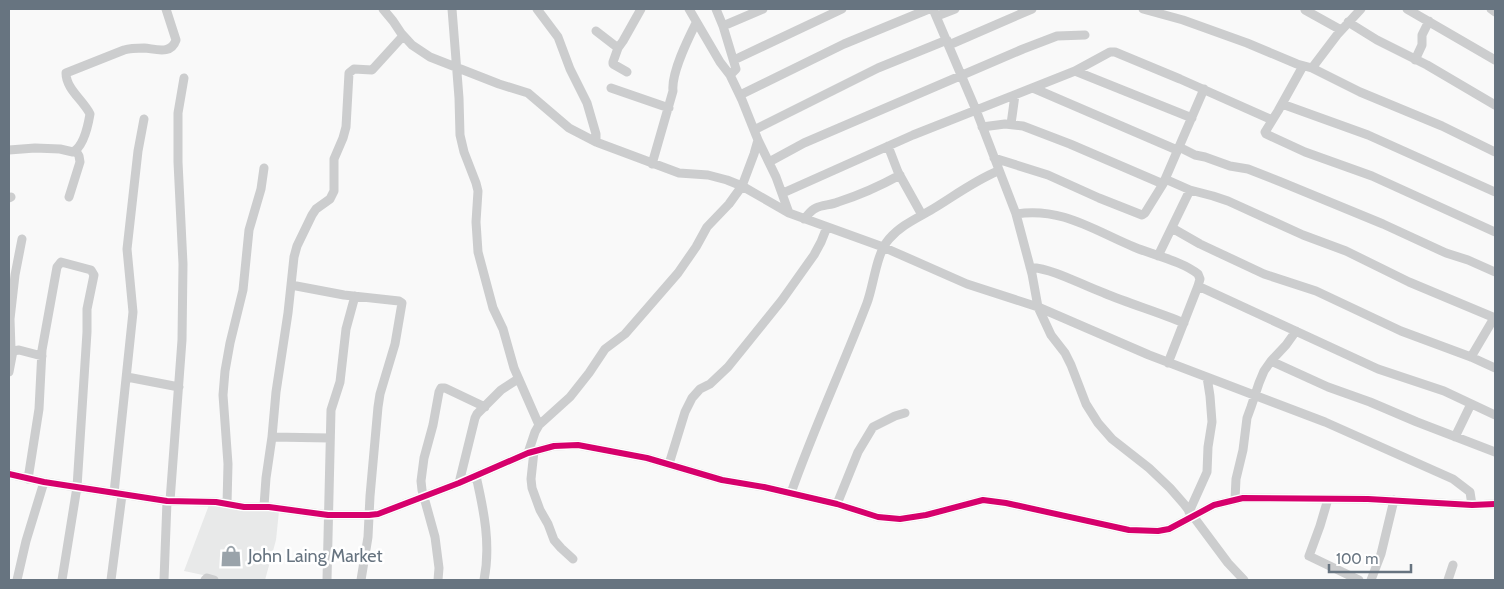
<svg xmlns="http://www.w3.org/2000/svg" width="1504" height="589" viewBox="0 0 1504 589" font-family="Cabin,sans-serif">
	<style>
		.built { fill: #e8e9e9 }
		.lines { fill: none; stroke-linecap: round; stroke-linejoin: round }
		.minor { stroke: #cccdce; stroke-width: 9 }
		.cycleway-casing { stroke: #fff; stroke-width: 9 }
		.cycleway { stroke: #d6006c; stroke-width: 6 }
		.labels { text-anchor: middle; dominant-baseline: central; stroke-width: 5; stroke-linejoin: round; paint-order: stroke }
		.poi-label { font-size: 18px; fill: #677480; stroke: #fff; text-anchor: start }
	</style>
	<rect width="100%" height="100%" fill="#f9f9f9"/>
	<!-- built -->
	<path class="built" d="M209,505L229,506L239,511L267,509L279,511L276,540L265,580H217L203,575L184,571Z"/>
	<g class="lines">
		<!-- minor -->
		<path class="minor" d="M383,9L393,21L401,33L412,45L430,57L499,84L528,93L569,128L596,142L679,173L708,175L727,180L742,186L789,213L883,247L967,284L1038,307L1149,355L1325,422L1453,479L1470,492L1472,505
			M452,9L459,98L460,135L464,152L476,183L478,191L476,222L478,252L493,308L503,329L514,368L539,425
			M537,9L558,37L570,69L587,103L596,134V142
			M716,9L723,26L736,69L730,75
			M933,9L976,110L1016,214L1032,274L1038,307L1051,335L1065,353L1071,365L1086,404L1098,423L1112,439L1149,468L1170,488L1184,504L1228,563L1244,580
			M1143,9L1183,20L1247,43L1297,64L1312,68L1360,92L1442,126L1495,152
			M1407,9L1495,60
			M1491,9L1495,12
			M1305,10L1341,30
			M937,16L955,9
			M1348,22L1377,40L1427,65L1495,105
			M723,26L763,9
			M596,31L618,48L623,41L641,9
			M949,45L1032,9
			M618,48L613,62V64L627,72
			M734,60L842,9
			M1415,60L1422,45V35L1429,21
			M1303,66L1278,111L1265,132L1266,134L1305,152L1372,176L1495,232
			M1312,68L1337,35L1361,9
			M1075,71L1192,118
			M611,88L669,108
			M1033,88L1177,150
			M740,95L844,44L929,9
			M1282,104L1368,135L1495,192
			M1011,124L1015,95
			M982,127L1005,124L1023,126L1070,144L1163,184
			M754,130L878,68L947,40
			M758,140L776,177L789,213
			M888,146L898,172L922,215
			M1179,147L1195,155L1205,157L1230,166L1248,169L1281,182L1383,224L1446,253L1468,260L1495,272
			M9,150L35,148L60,149L73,152C84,146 88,126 90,114C83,100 66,89 66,73L124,50C131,48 137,48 144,48C156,49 171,55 176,40L166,9
			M994,158L1048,175L1099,198L1142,215L1145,213L1163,184L1204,89
			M769,162L804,143L1023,49L1057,36L1085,35
			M652,164L673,91C671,73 688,39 696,23
			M1165,179L1190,190L1213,196L1228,201L1303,235L1346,251L1409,282L1495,318
			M783,193L913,135L1075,71L1110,52H1115L1180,79L1272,120
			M69,197L80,162L79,156L76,151
			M9,198L11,197
			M1016,214C1062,207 1093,230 1134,247C1153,255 1182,261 1198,274L1200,279L1198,286L1168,363
			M804,219C808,215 811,210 816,208C822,205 831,205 838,202C860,195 880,186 900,175
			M1172,228L1200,244L1264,274L1316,291L1401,331L1471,357L1495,368
			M1158,256L1190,190
			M1030,267C1057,270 1079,284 1104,293C1130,304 1158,312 1184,323
			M291,285L344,295L399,301L402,303L395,344L380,394L378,407L370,496L368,537L361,580
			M1198,286L1378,369L1444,391L1495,415
			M13,351L11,349L10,319L15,275L22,239
			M1471,357L1494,318
			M1271,361L1328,387L1370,402L1417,422L1495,452
			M9,372L13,351L19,350L42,356
			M127,377L179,387
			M272,437L330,438
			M1455,437L1471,404
			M534,451L531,479L532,488L540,510L548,524L554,540L561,548L573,559
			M528,453L535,432L539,425L570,397L589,373L605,349L625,334L678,273L696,247L707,227L729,204L742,186L754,154L758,140L742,100L730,75L720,62L689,9
			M669,464L685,412L692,398L700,389L710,384L728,367L782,300L814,255L821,242L827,227
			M9,474L44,482L167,501L216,502L244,507H269L328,515H369L378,514L459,483L528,453L554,446L578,445L647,458L722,480L764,487L837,504L878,517L900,519L926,515L983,500L1006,503L1129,530L1158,531L1169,529L1214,505L1243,498L1368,499L1472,505L1495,504
			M476,476C484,511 491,545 484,580
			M28,479L39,409L42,350L57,267L61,262L91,270L94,275L87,309V332L77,487L62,580
			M459,483L475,418L477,414L501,390L518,379
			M114,493L133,312L127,249L138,151L144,119
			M791,493C814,428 843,366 867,303C874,284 876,254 889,239C902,224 920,217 936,207C957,194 976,180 998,171
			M1235,499L1236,479L1243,450L1247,418L1251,407L1259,383L1264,371L1271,361L1286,345L1296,331
			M1328,499L1320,526L1309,556L1359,580
			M170,501L182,340L183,264L178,162V113L184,78
			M227,504L228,464L223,395L225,371L230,343L243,290L249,230L261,189L264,168
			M837,504L858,452L873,427L895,416L905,413
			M264,506L266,478L272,437L276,392L288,313L294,257L297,246L312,215L316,209L330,199L334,191V159L343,138L346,127L349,73L354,69L372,70L403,36
			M1189,512L1207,472L1208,447L1212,422L1210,396L1207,377
			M17,580L26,541L44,482
			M111,580L122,495
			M164,580L167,501
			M205,580L207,578L214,580
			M327,580L331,410L340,382L346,329L355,296
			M438,580L439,568L435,537L422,490L421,481L424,458L433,425L439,392L441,388H445L485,407
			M1371,580L1381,554L1394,500
			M1448,580L1453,565"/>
		<!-- cycleway casing -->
		<g class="cycleway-casing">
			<path id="cycleway" d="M9,474L44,482L167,501L216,502L244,507H269L328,515H369L378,514L459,483L528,453L554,446L578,445L647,458L722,480L764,487L837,504L878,517L900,519L926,515L983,500L1006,503L1129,530L1158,531L1169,529L1214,505L1243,498L1368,499L1472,505L1495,504"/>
		</g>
		<!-- cycleway -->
		<use href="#cycleway" class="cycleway"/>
	</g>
	<!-- icons -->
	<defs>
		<g id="shop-bare" transform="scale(1.725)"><path d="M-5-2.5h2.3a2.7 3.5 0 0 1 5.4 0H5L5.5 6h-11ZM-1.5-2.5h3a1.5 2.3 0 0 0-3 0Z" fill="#9aa3aa" stroke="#fff" stroke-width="2.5" paint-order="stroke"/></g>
	</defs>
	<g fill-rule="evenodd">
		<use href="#shop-bare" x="231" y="556"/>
	</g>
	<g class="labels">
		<!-- poi labels -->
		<g class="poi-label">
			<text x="248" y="556">John Laing Market</text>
		</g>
	</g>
	<!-- border -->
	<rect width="1504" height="589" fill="none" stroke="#677480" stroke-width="20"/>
	<!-- scale -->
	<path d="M1329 564v8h82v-8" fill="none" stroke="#677480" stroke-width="2.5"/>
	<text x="1336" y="564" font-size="15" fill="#677480" stroke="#ffffff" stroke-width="4" paint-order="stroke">100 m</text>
</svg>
